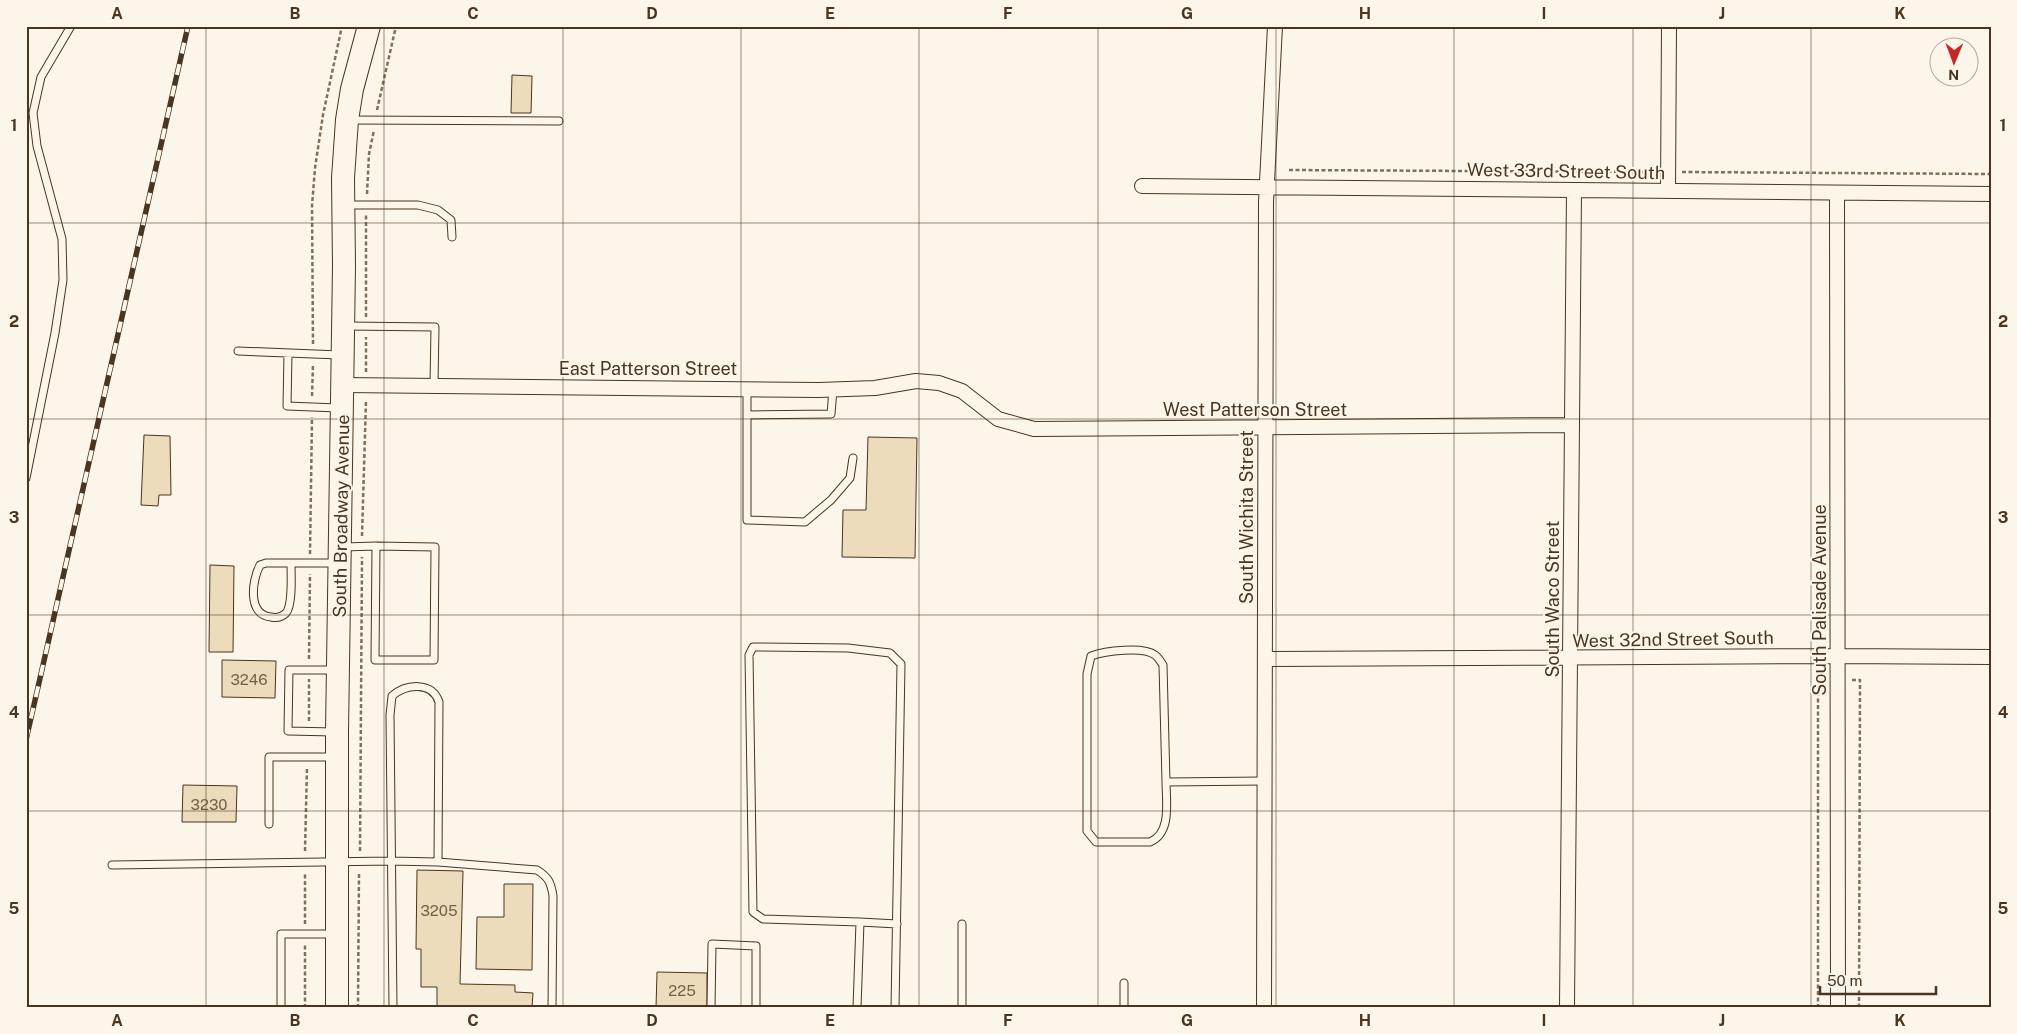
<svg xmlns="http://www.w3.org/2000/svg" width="2017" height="1034" viewBox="0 0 2017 1034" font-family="'Public Sans',sans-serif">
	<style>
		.building { fill: #ecdcbc; stroke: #4a3520 }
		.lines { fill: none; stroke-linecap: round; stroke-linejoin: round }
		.lane-casing { stroke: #4a3520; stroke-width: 9 }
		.street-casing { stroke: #4a3520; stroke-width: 16 }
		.primary-casing { stroke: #4a3520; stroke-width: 24 }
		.path { stroke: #7f6f5c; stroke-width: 2.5; stroke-dasharray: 4 2.5; stroke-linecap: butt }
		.lane { stroke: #fbf6e9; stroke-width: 7 }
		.street { stroke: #fbf6e9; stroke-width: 14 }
		.primary { stroke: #fbf6e9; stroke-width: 22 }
		.rail-casing { stroke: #4a3520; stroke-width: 5.5 }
		.rail { stroke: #fbf6e9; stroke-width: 4; stroke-dasharray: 11; stroke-linecap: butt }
		.grid { fill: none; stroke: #4a3520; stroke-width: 1; stroke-opacity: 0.55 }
		.labels { text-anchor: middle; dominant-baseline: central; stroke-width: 4; stroke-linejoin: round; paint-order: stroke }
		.number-label { font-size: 15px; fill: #725f47 }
		.street-label { font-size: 18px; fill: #4a3520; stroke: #fbf6e9 }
		.neatline { fill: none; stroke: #4a3520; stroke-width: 2 }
		.grid-label { font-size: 16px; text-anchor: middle; font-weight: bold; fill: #4a3520 }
	</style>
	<rect width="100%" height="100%" fill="#fbf6e9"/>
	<!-- building -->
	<path class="building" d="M512,75L532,76L531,113H511Z
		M144,435L170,436L171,495H159L158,506L141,505Z
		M868,437L917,438L915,558L842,557L843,510H866Z
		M210,565L234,566L233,652H209Z
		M222,660L276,661L275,698L222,697Z
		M183,785L237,786L236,822H182Z
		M417,870L463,871L460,984L515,985V992L533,993L532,1008H437V987H421V949H416Z
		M504,884H533L532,970L476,969L477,917H504Z
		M657,972L707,973V1008H656Z"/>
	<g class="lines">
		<!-- lane casing -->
		<g class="lane-casing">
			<path id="lane" d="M350,120L559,121
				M346,205H418L438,210L451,220L452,237
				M346,326L435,327L434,385
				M238,351L340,355
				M288,353L287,406L338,408
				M747,388V520L805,522L831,500L850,478L853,458
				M747,415L831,414L833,389
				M26,478L55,333L63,280L62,239L37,146L33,113L41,77L71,26
				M343,547L376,546L375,660H434L435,547L376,546
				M291,563C291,574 293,605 286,613C282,617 276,618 271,617C247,615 252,580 260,565L266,563H337
				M334,732L288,731L289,670H335
				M1166,782L1163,665C1161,662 1158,657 1155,655C1143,646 1105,651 1091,656L1087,674V831L1096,842H1150C1172,833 1166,801 1166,782L1264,781
				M269,824V757H334
				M112,865L390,861L438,862L537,870C548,877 551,882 553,896L552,1008
				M860,922L897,924
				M281,1008V934H334
				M393,1008L390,715L392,696C406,684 432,681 439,702L438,862
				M711,1008L712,944L756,946V1008
				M857,1008L860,922L763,919L753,912L749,655L753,647L848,648L890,653L901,664L895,1008
				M962,1008V924
				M1124,1008V983"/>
		</g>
		<!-- street casing -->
		<g class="street-casing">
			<path id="street" d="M1142,186L1991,194
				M1668,191L1669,26
				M1837,193L1838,1008
				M343,385L819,390L875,388L916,381L939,383L962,391L998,419L1034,429L1572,425
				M1265,659L1838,656L1991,657
				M1264,1008L1266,202L1275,26
				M1567,1008L1574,190"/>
		</g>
		<!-- primary casing -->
		<g class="primary-casing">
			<path id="primary" d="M337,1008V732L344,266L343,178L347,120L352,89L369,26"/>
		</g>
		<!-- path -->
		<path class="path" d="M377,110L396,26
			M1289,170L1654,172
			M1682,172L1991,174
			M367,194L369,154L374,130
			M366,317V215
			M313,344L312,206L315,168L323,115L342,26
			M366,372V337
			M312,396L313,364
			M362,536L366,400
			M310,554L312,417
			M309,659L310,574
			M1852,680H1860L1859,1008
			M309,721V679
			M305,851L307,767
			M360,851L362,557
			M305,924V872
			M305,1008V944
			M358,1008L359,872
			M1818,1008V680H1824"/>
		<!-- lane -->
		<use href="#lane" class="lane"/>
		<!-- street -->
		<use href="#street" class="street"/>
		<!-- primary -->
		<use href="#primary" class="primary"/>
		<!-- rail casing -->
		<g class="rail-casing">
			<path id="rail" d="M26,740L188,26"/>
		</g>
		<!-- rail -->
		<use href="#rail" class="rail"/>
	</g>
	<!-- grid -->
	<path class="grid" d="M206,26V1008M384,26V1008M563,26V1008M741,26V1008M919,26V1008M1098,26V1008M1276,26V1008M1454,26V1008M1633,26V1008M1811,26V1008M26,223H1991M26,419H1991M26,615H1991M26,811H1991"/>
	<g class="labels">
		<!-- number labels -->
		<g class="number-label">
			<text x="249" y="679">3246</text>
			<text x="209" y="804">3230</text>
			<text x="439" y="910">3205</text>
			<text x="682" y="990">225</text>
		</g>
		<!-- street labels -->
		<g class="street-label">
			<text transform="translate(1566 171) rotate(1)">West 33rd Street South</text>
			<text x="648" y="368">East Patterson Street</text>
			<text x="1255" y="409">West Patterson Street</text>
			<text transform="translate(341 516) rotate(-89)">South Broadway Avenue</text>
			<text transform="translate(1246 517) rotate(-90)">South Wichita Street</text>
			<text transform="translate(1552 599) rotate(-90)">South Waco Street</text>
			<text transform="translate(1819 600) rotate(-90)">South Palisade Avenue</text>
			<text transform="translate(1673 639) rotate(-1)">West 32nd Street South</text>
		</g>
	</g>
	<!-- border -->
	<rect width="2017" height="1034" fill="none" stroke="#fbf6e9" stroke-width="55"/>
	<!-- north arrow -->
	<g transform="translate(1954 62) rotate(181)"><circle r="24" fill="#fbf6e9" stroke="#b4a999"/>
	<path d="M0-4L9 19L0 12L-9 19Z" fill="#c62828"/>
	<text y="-8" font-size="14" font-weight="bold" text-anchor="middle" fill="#4a3520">N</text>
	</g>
	<!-- scale -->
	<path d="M1820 986v8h116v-8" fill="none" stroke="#4a3520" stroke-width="2.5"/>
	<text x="1827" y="986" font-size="15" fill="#4a3520" stroke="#fbf6e9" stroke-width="4" paint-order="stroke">50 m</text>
	<rect x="28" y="28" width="1962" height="978" class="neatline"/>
	<g class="grid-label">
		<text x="117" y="19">A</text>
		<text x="295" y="19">B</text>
		<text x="473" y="19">C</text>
		<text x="652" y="19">D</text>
		<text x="830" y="19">E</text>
		<text x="1008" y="19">F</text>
		<text x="1187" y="19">G</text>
		<text x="1365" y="19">H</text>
		<text x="1544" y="19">I</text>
		<text x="1722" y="19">J</text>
		<text x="1900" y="19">K</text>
		<text x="14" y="131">1</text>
		<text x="2003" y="131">1</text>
		<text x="14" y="327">2</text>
		<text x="2003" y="327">2</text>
		<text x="14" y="523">3</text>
		<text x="2003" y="523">3</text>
		<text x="14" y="718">4</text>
		<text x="2003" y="718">4</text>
		<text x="14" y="914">5</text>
		<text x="2003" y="914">5</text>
		<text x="117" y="1026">A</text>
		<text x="295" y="1026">B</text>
		<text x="473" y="1026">C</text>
		<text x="652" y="1026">D</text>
		<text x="830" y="1026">E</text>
		<text x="1008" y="1026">F</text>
		<text x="1187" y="1026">G</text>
		<text x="1365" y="1026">H</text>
		<text x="1544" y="1026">I</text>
		<text x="1722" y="1026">J</text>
		<text x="1900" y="1026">K</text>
	</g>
</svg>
